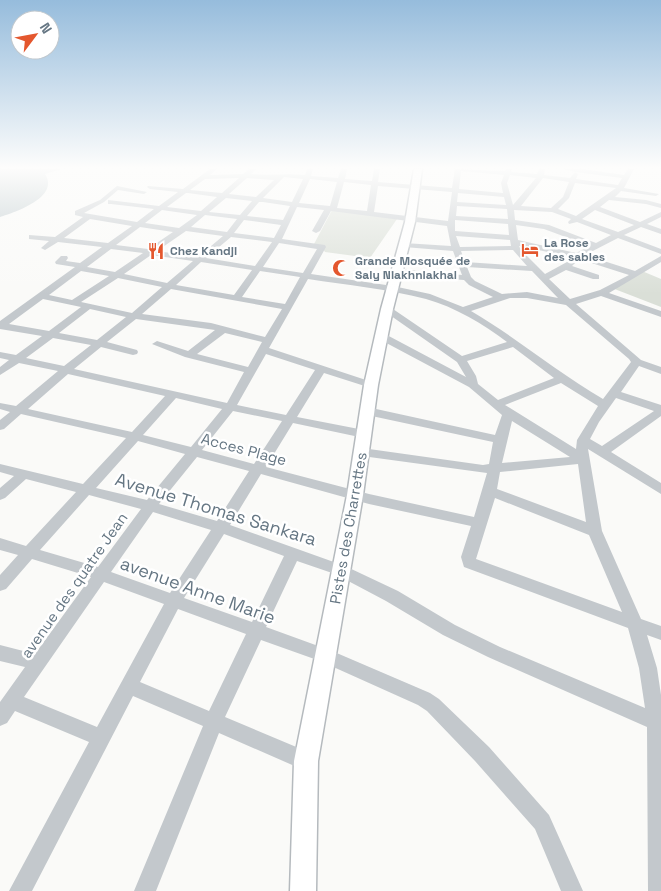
<svg xmlns="http://www.w3.org/2000/svg" width="661" height="891" viewBox="0 0 661 891" font-family="'Space Grotesk',sans-serif">
	<style>
		.green { fill: #dadfd7 }
		.water { fill: #bbc7cb }
		.lines { fill: none; stroke-linecap: round; stroke-linejoin: round }
		.major-casing { stroke: #b5babe; stroke-width: 3 }
		.minor { fill: #c3c8cc; fill-rule: evenodd }
		.major { fill: #fff; fill-rule: evenodd }
		.labels { text-anchor: middle; dominant-baseline: central; stroke-width: 5; stroke-linejoin: round; paint-order: stroke }
		.far-poi-label { font-size: 12px; font-weight: bold; fill: #657683; stroke: #fff; text-anchor: start }
		.street-label { font-size: 15px; fill: #657683; stroke: #fff }
		.near-street-label { font-size: 18px; fill: #657683; stroke: #fff }
	</style>
	<rect width="100%" height="100%" fill="#fafaf8"/>
	<!-- green -->
	<path class="green" d="M332,210L397,219L370,258L325,252L321,246L314,244Z
		M642,271L661,279V307L612,288Z"/>
	<!-- water -->
	<path class="water" d="M0,169H62L45,174C60,197 16,212 0,217Z"/>
	<g class="lines">
		<!-- major casing -->
		<g class="major-casing">
			<path id="major" d="M414,169H422L415,222L393,309L378,385L363,495L318,761L316,891H290L294,761L347,495L364,385L381,309L405,222Z"/>
		</g>
		<!-- minor -->
		<path class="minor" d="M210,169H217L210,175L243,174L249,169H256L251,174C270,176 286,173 305,175L307,169H313L311,176L338,178L341,169H347L345,179L372,181L374,169H380L378,182L452,188L455,169L505,171L506,169H512L511,172L537,174L539,169H545L544,175L570,178L575,172L563,169H583L624,175L628,169H634L624,188L659,194L656,196L621,191L615,197L646,200L661,204V208L646,204L609,200L600,207L640,222L661,212V217L647,224L661,229V234L641,227L624,235L661,249V254L618,238L585,255L635,271L661,256V262L609,293L661,311V317L601,296L576,304L641,360L661,367V374L639,366L621,392L661,405V416L611,452L661,483V494L588,449L602,531L641,619L661,626V640L647,635L657,668L661,695V891H648L647,727L488,657L443,635L386,601L335,574L297,561L266,627L332,651L430,693L439,699L489,747L549,815L583,891H561L535,829L475,761L427,711L418,705L320,661L261,640L225,717L313,754L316,761L313,768L306,771L219,733L156,891H134L203,726L133,696L32,891H9L89,742L15,711L7,723L0,726V702L25,667L0,661V645L35,654L91,577L32,559L6,589L0,591V575L18,555L0,550V538L26,546L76,492L26,479L5,498L0,500V488L14,476L0,472V464L83,484L126,438L21,414L4,429L0,430V420L10,412L0,409V403L16,406L58,371L19,363L0,375V367L9,360L0,358V352L16,355L42,336L0,329V321L75,267L56,264L55,262L61,256H67L68,258L66,261L80,263L102,247L58,242L45,250L41,248L49,241L29,239V235L55,237L83,217L75,215V211L100,200L117,186L147,192L144,194L118,190L104,202L84,213L137,222L154,209L111,204H108V200L159,206L178,192L150,189L147,187L148,186L183,189ZM461,171L504,175L501,183L503,193L459,189ZM575,172L622,178L618,185L576,179L578,174ZM510,175L536,178L513,205L507,183ZM284,177L303,179L292,202L263,198ZM239,178L222,193L190,190L205,179ZM247,178L274,180L256,197L229,194ZM543,178L569,182L563,197L551,208L521,206ZM310,179L337,182L330,206L299,203ZM344,182L371,185L367,211L337,208ZM575,183L616,188L576,216L558,209L569,198ZM378,186L452,192L448,221L374,212ZM186,193H188L217,197L201,211L167,207ZM458,193L504,197L506,205L457,202ZM226,198L252,201L240,215L209,212ZM259,202H263L290,206L283,220L247,216ZM457,206L507,209L508,219L456,216ZM297,207L324,210L312,231L316,233L320,231L331,211L447,226L451,246L404,243L400,245L404,247L453,251L462,275L398,269L394,272L398,275L464,280L469,285L493,297L463,307L430,294L393,286L311,274L326,247L325,245L282,239ZM162,210L197,215L179,228L145,223ZM514,210L552,212L571,219L568,222L569,224L577,222L611,235L596,243L549,225L515,220ZM595,210L634,225L618,232L582,219ZM205,215L237,219L227,232L191,227ZM90,219L132,226L108,243L64,238ZM244,220L281,225L274,238L234,233ZM455,220L508,224L509,235L455,231ZM516,225L544,229L590,246L576,253L518,240ZM140,227L173,232L148,249L116,245ZM186,231L223,236L198,257L157,251ZM456,236L510,240L511,246L460,247ZM231,237L272,242L255,266L206,258ZM279,243L317,249L303,273L263,267ZM519,246L572,257L567,262L545,274L521,250ZM111,249L143,253L115,272L87,267ZM513,250L527,266L465,262L461,251ZM151,255L193,261L167,283L124,274ZM579,259L629,275L600,290L570,299L549,279L566,270L593,279H599V275L572,266ZM201,262L252,270L234,295L176,285ZM467,267L532,271L558,298L527,292L502,294L475,281L471,277ZM81,271L109,276L72,300L49,295ZM260,271L300,277L285,304L242,297ZM118,278L162,287L132,313L81,302ZM308,279C347,285 387,289 426,299C455,307 483,324 507,342L462,356L390,307H384V311L457,362L466,377L385,334H377V338L469,387L502,415L495,435L367,407L361,411L367,415L493,442L489,464L483,465L362,448L356,452L362,456L487,473L474,517L369,494L266,467L293,423L364,438L370,434L364,430L297,417L324,373L371,388L377,385L375,383L269,348ZM171,289L282,309L265,337L211,323L142,314ZM510,298H527L566,305L629,359L631,362L603,399C557,372 517,338 471,311ZM43,299L81,307L49,331L9,324ZM90,309L126,317L97,340L59,333ZM136,319L215,330L188,351L157,341L152,344L185,357L244,372L227,403L74,369L101,347L133,355L137,354L138,352L137,350L107,342ZM225,333L262,342L248,367L197,354ZM53,338L91,345L64,366L26,358ZM513,347L554,378L498,400L478,384L476,376L467,361ZM266,354L315,370L286,415L237,405ZM68,374L165,396L132,432L28,409ZM561,383L598,406L577,440L576,449L505,405ZM176,398L222,409L191,447L143,435ZM616,398L654,411L602,446L590,439L599,422ZM233,411L282,421L254,464L202,450ZM512,421L570,457L502,463ZM138,441L185,454L147,500L96,488ZM197,457L249,471L217,521L159,504ZM578,464L586,522L497,489L500,472ZM261,474L369,504L471,526L461,557L464,567L628,628L639,668L645,708L500,647L455,625L398,591L345,566L230,525ZM89,495L141,509L98,567L40,550ZM495,498L589,535L622,612L476,559ZM153,512L211,530L170,593L111,572ZM224,534L284,556L252,622L184,598ZM104,582L164,604L97,727L24,697ZM178,609L246,634L209,711L140,682Z"/>
		<!-- major -->
		<use href="#major" class="major"/>
	</g>
	<!-- sky -->
	<linearGradient id="sky" x2="0" y2="1"><stop stop-color="#96bcdc"/><stop offset="0.57" stop-color="#fdfdfc"/><stop offset="1" stop-color="#fdfdfc" stop-opacity="0"/></linearGradient>
	<rect width="661" height="294" fill="url(#sky)"/>
	<!-- icons -->
	<defs>
		<g id="hotel-bare" transform="scale(1.35)"><path d="M-6-4.5h1.5V1H6V5H4.5V3h-9V5H-6ZM-4 0a1.8 1.8 0 1 1 3.6 0ZM.5 0V-2.5h3Q6-2.5 6 0Z" fill="#e4572e" stroke="#fff" stroke-width="2.5" paint-order="stroke"/></g>
		<g id="restaurant-bare" transform="scale(1.35)"><path d="M-5-6h1v4h1v-4h1v4h1v-4h1v5L-1.5 .5V6h-2V.5L-5-1ZM5-6V6H3V1.5H1.5Q1.5-4 5-6Z" fill="#e4572e" stroke="#fff" stroke-width="2.5" paint-order="stroke"/></g>
		<g id="mosque-bare" transform="scale(1.35)"><path d="M3.5-4.9A6 6 0 1 0 3.5 4.9A5 5 0 1 1 3.5-4.9Z" fill="#e4572e" stroke="#fff" stroke-width="2.5" paint-order="stroke"/></g>
	</defs>
	<g fill-rule="evenodd">
		<use href="#hotel-bare" x="530" y="250"/>
		<use href="#restaurant-bare" x="156" y="251"/>
		<use href="#mosque-bare" x="341" y="268"/>
	</g>
	<g class="labels">
		<!-- far-poi labels -->
		<g class="far-poi-label">
			<text x="544" y="243">La Rose<tspan x="544" dy="14">des sables</tspan></text>
			<text x="170" y="251">Chez Kandji</text>
			<text x="355" y="261">Grande Mosquée de<tspan x="355" dy="14">Saly Niakhniakhal</tspan></text>
		</g>
		<!-- street labels -->
		<g class="street-label">
			<text transform="translate(244 449) rotate(15)">Acces Plage</text>
			<text transform="translate(348 528) rotate(-80)">Pistes des Charrettes</text>
			<text transform="translate(74 585) rotate(-55)">avenue des quatre Jean</text>
		</g>
		<!-- near-street labels -->
		<g class="near-street-label">
			<text transform="translate(216 509) rotate(17)">Avenue Thomas Sankara</text>
			<text transform="translate(198 590) rotate(20)">avenue Anne Marie</text>
		</g>
	</g>
	<!-- north arrow -->
	<g transform="translate(35 35) rotate(58)"><circle r="24" fill="#ffffff" stroke="#c1c8cd"/>
	<path d="M0-4L9 19L0 12L-9 19Z" fill="#e4572e"/>
	<text y="-8" font-size="14" font-weight="bold" text-anchor="middle" fill="#657683">N</text>
	</g>
</svg>
